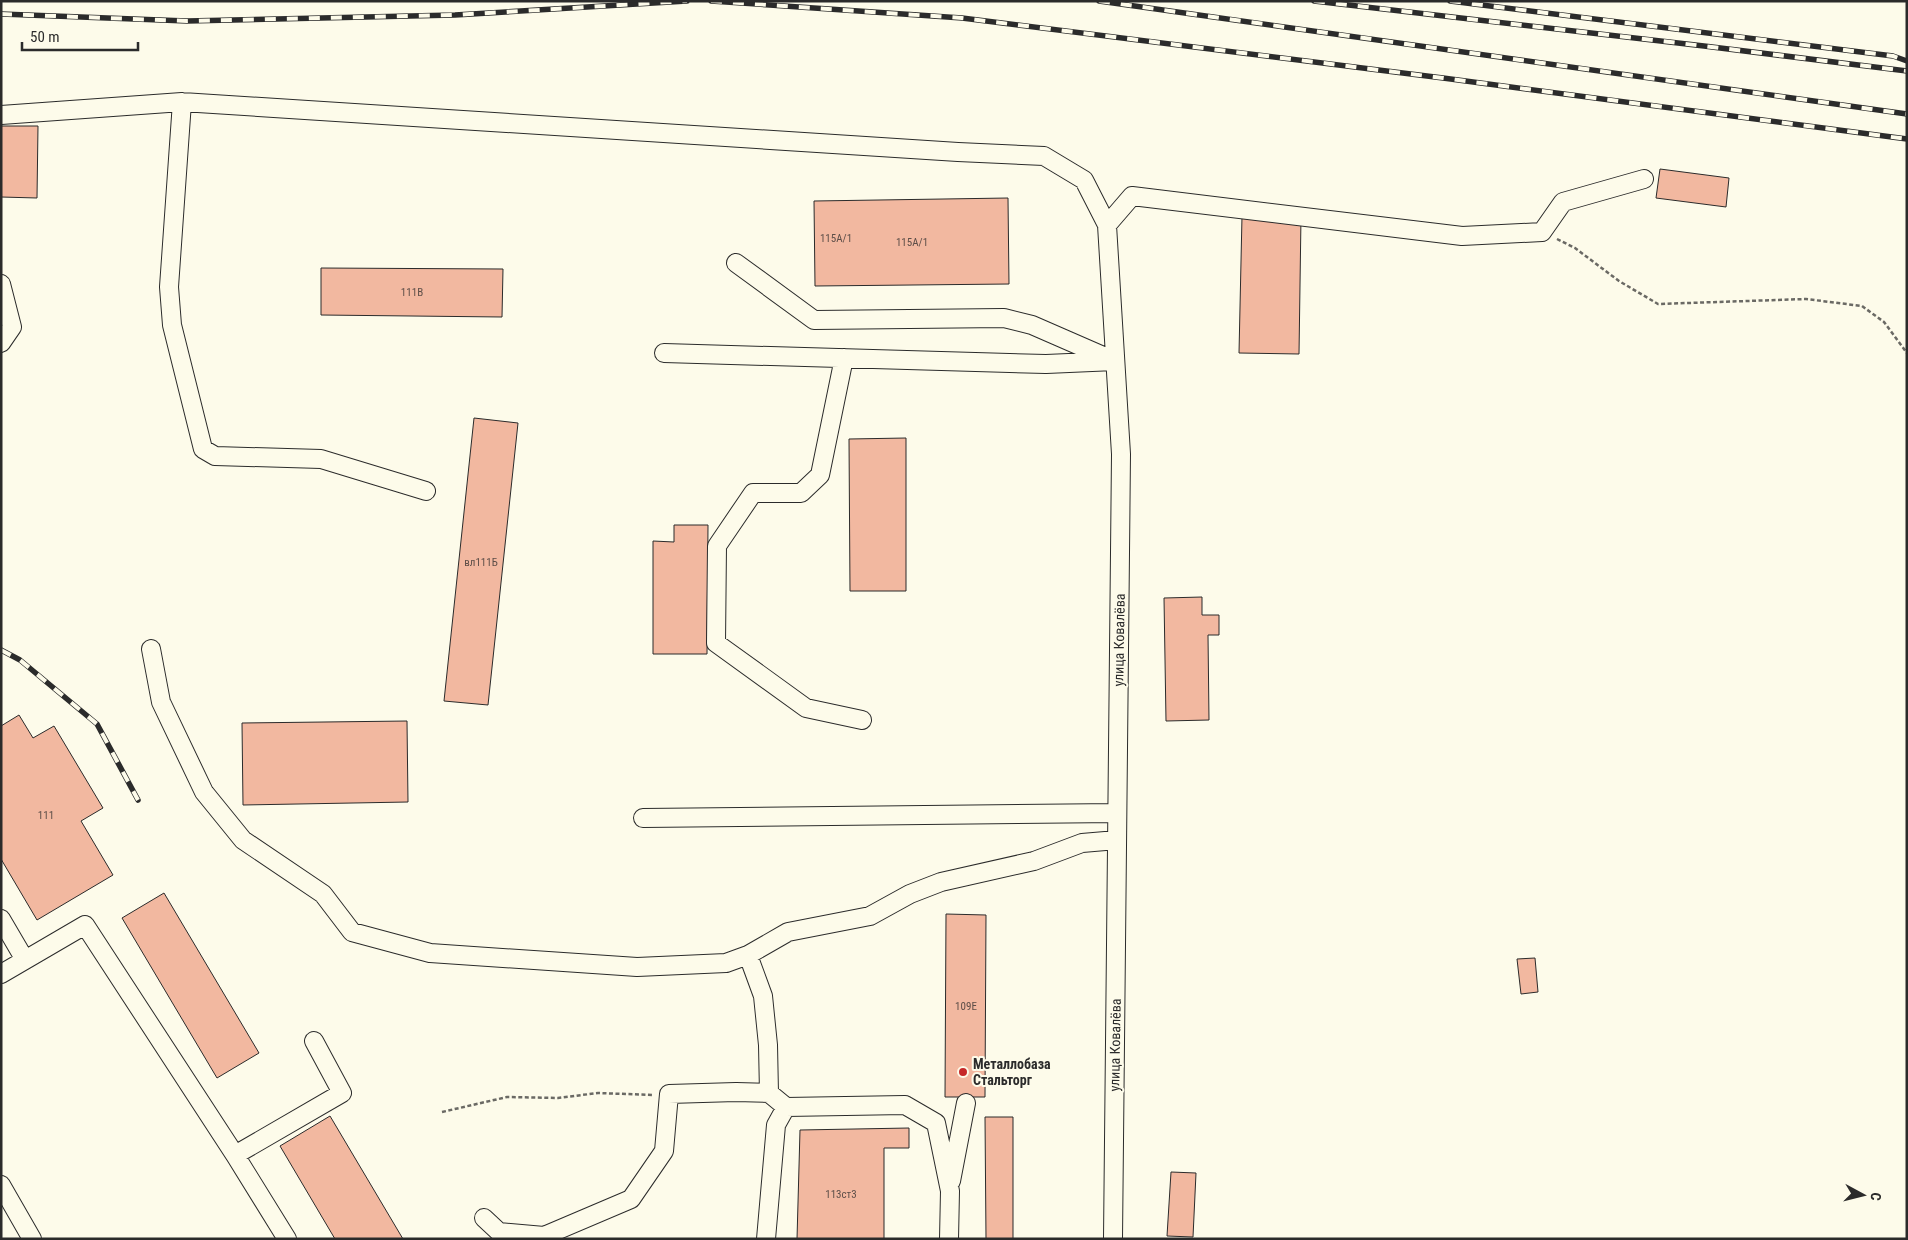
<svg xmlns="http://www.w3.org/2000/svg" width="1908" height="1240" viewBox="0 0 1908 1240" font-family="'Roboto Condensed',sans-serif">
	<style>
		.building { fill: #f2b8a0; stroke: #2b2b2b }
		.lines { fill: none; stroke-linecap: round; stroke-linejoin: round }
		.minor-casing { stroke: #2b2b2b; stroke-width: 20 }
		.path { stroke: #6a6964; stroke-width: 2.5; stroke-dasharray: 4 2.5; stroke-linecap: butt }
		.minor { stroke: #fdfbea; stroke-width: 18 }
		.rail-casing { stroke: #2b2b2b; stroke-width: 5.5 }
		.rail { stroke: #fdfbea; stroke-width: 4; stroke-dasharray: 11; stroke-linecap: butt }
		.poi-dot { fill: #c62828; stroke: #fdfbea; stroke-width: 2 }
		.labels { text-anchor: middle; dominant-baseline: central; stroke-width: 4; stroke-linejoin: round; paint-order: stroke }
		.number-label { font-size: 11px; fill: #5d4e48 }
		.street-label { font-size: 14px; fill: #2b2b2b; stroke: #fdfbea }
		.poi-label { font-size: 14px; font-weight: bold; fill: #2b2b2b; stroke: #fdfbea; text-anchor: start }
	</style>
	<rect width="100%" height="100%" fill="#fdfbea"/>
	<!-- building -->
	<path class="building" d="M1,126H38L37,198L1,197Z
		M1660,169L1729,178L1726,207L1656,198Z
		M1008,198L1009,284L815,286L814,201Z
		M1242,216L1301,217L1299,354L1239,353Z
		M321,268L503,269L502,317L321,315Z
		M474,418L518,423L488,705L444,701Z
		M906,438V591H850L849,439Z
		M674,525H708L707,654H653V541L674,542Z
		M1202,597V615H1219V635H1208L1209,720L1166,721L1164,598Z
		M19,715L33,738L54,726L103,808L81,821L113,875L37,920L1,859V726Z
		M407,721L408,802L243,805L242,723Z
		M164,893L259,1053L217,1078L122,918Z
		M946,914L986,915L985,1097H945Z
		M1535,958L1538,992L1521,994L1517,959Z
		M330,1116L403,1239H335L280,1146Z
		M985,1117H1013V1239H986Z
		M909,1128V1148H884V1239H797L800,1130Z
		M1171,1172L1196,1173L1193,1237L1167,1236Z"/>
	<g class="lines">
		<!-- minor casing -->
		<g class="minor-casing">
			<path id="minor" d="M182,102L169,287L172,325L203,449L215,456L321,459L426,491
				M1,115L182,102L958,152L1044,156L1084,180L1107,225L1121,454L1113,1239
				M1107,225L1132,196L1462,236L1542,232L1563,202L1644,179
				M736,263L814,320L1004,318L1032,325L1110,359
				M1,284L12,327L1,343
				M664,353L1046,364L1115,361
				M844,358L820,475L801,493H753L717,546L716,643L806,708L862,720
				M151,649L161,702L204,792L243,840L323,894L352,932L430,953L637,967L726,963L748,955L788,932L870,916L910,894L941,882L1034,861L1082,843L1117,840
				M643,818L1117,813
				M1,919L25,960
				M748,955L763,996L768,1045L769,1093L786,1107L905,1105L936,1123L950,1191L949,1239
				M1,974L85,925L235,1155L287,1239
				M235,1155L342,1093L314,1041
				M951,1181L966,1103
				M1,1185L32,1239
				M484,1218L499,1232L544,1236L631,1199L664,1151L669,1094L736,1092L769,1093
				M766,1239L776,1125L786,1107"/>
		</g>
		<!-- path -->
		<path class="path" d="M1557,239L1575,248L1619,281L1658,304L1806,299L1862,306L1884,322L1907,353
			M442,1112L507,1097L558,1098L598,1093L653,1095"/>
		<!-- minor -->
		<use href="#minor" class="minor"/>
		<!-- rail casing -->
		<g class="rail-casing">
			<path id="rail" d="M711,1L962,18L1443,78L1907,139
				M1099,1L1907,114
				M1314,1L1704,46L1907,71
				M1450,1L1893,56L1907,61
				M1,14L187,21L455,15L687,1
				M1,650L20,660L97,724L138,800"/>
		</g>
		<!-- rail -->
		<use href="#rail" class="rail"/>
	</g>
	<!-- markers -->
	<circle class="poi-dot" cx="963" cy="1072" r="5"/>
	<g class="labels">
		<!-- number labels -->
		<g class="number-label">
			<text x="836" y="238">115А/1</text>
			<text x="912" y="242">115А/1</text>
			<text x="412" y="292">111В</text>
			<text x="481" y="562">вл111Б</text>
			<text x="46" y="815">111</text>
			<text x="966" y="1006">109Е</text>
			<text x="841" y="1194">113ст3</text>
		</g>
		<!-- street labels -->
		<g class="street-label">
			<text transform="translate(1119 640) rotate(-89)">улица Ковалёва</text>
			<text transform="translate(1115 1045) rotate(-89)">улица Ковалёва</text>
		</g>
		<!-- poi labels -->
		<g class="poi-label">
			<text x="973" y="1064">Металлобаза<tspan x="973" dy="16">Стальторг</tspan></text>
		</g>
	</g>
	<!-- border -->
	<rect width="1908" height="1240" fill="none" stroke="#2b2b2b" stroke-width="5"/>
	<!-- north arrow -->
	<g transform="translate(1863 1195) rotate(97)" stroke="#fdfbea" stroke-width="4" paint-order="stroke">
	<path d="M0-4L9 19L0 12L-9 19Z" fill="#2b2b2b"/>
	<text y="-8" font-size="14" font-weight="bold" text-anchor="middle" fill="#2b2b2b">С</text>
	</g>
	<!-- scale -->
	<path d="M22 42v8h116v-8" fill="none" stroke="#2b2b2b" stroke-width="2.5"/>
	<text x="30" y="42" font-size="15" fill="#2b2b2b" stroke="#fdfbea" stroke-width="4" paint-order="stroke">50 m</text>
</svg>
